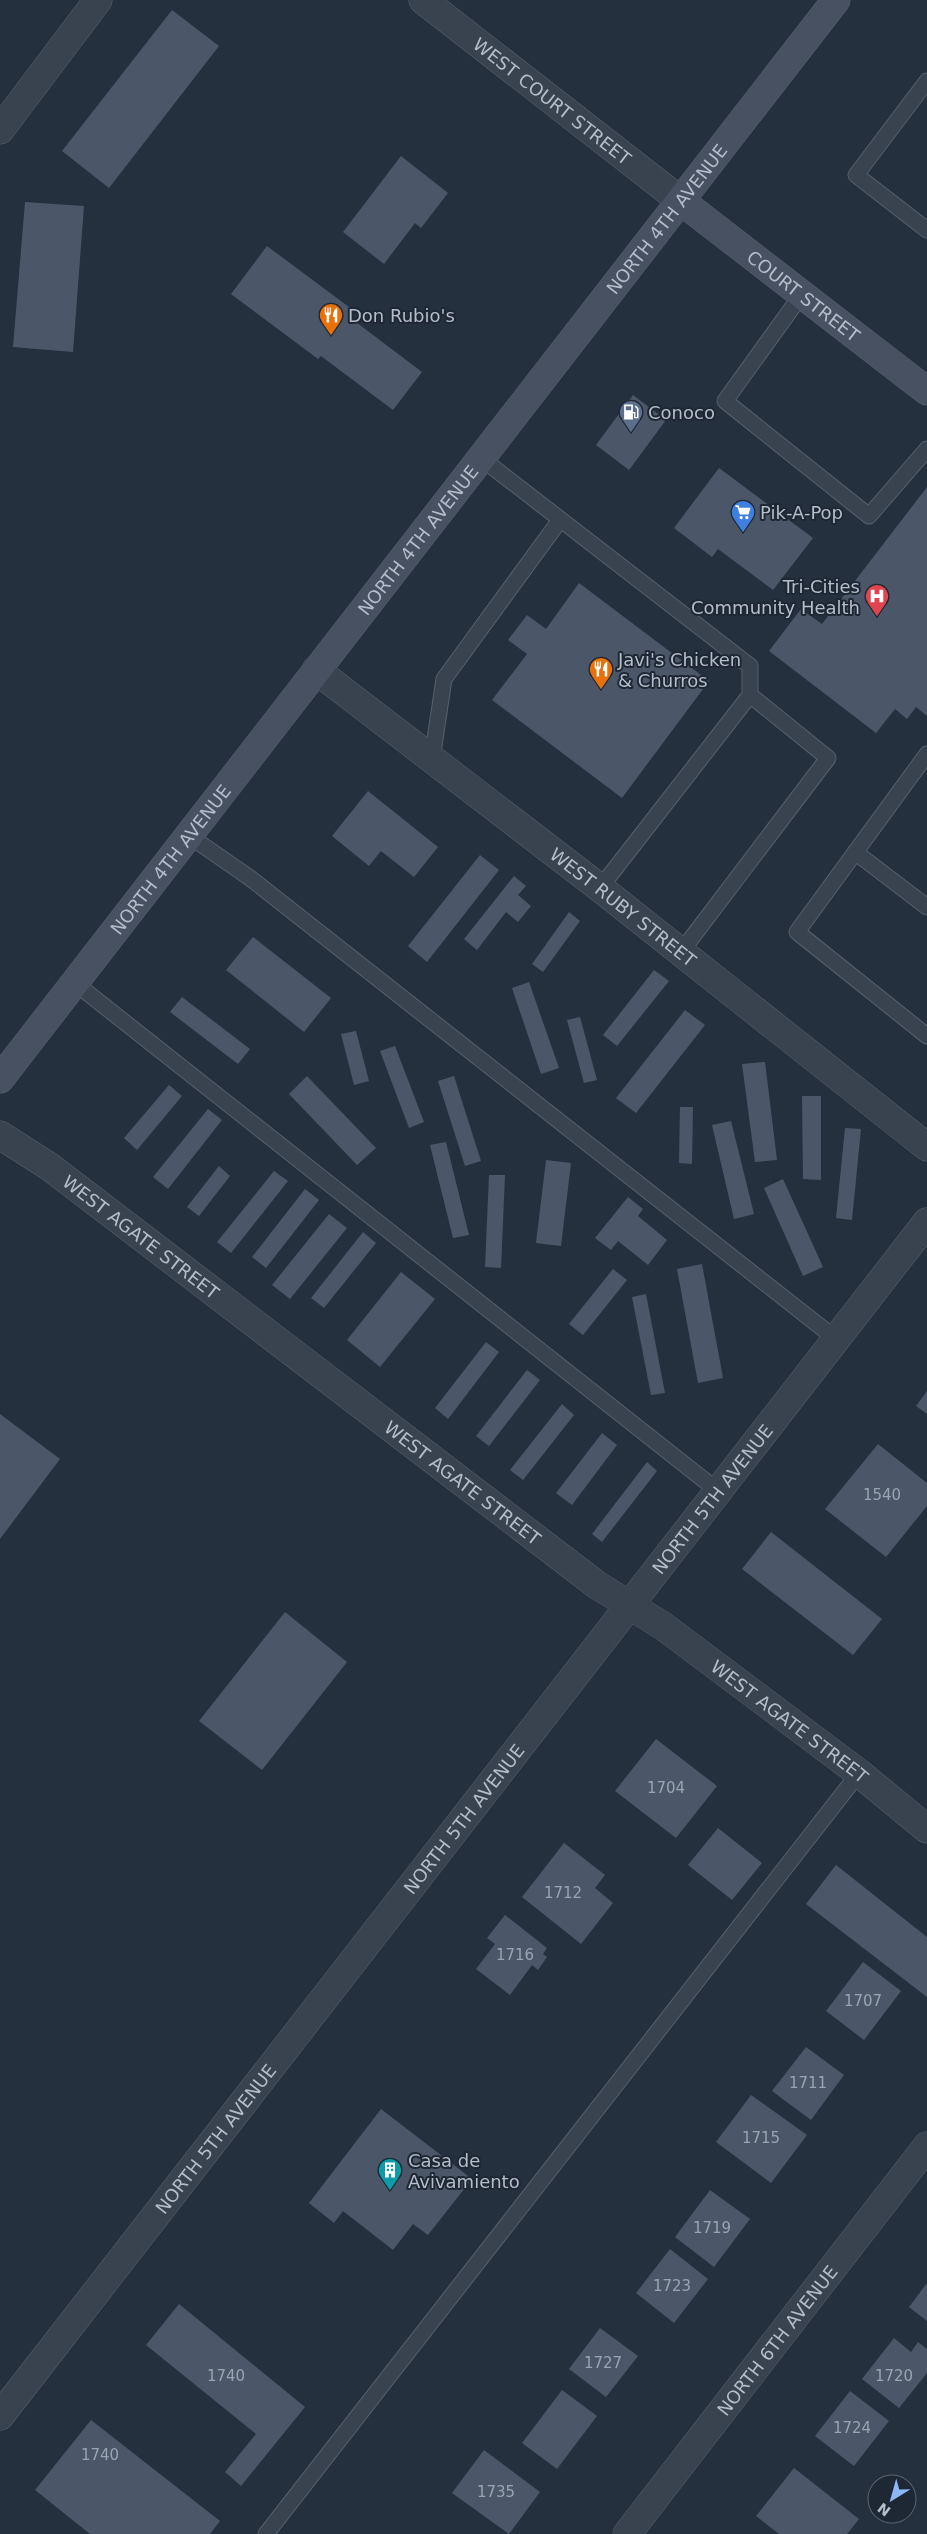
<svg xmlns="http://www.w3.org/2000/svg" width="927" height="2534" viewBox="0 0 927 2534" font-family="'DejaVu Sans',sans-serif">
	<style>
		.building { fill: #4b5768 }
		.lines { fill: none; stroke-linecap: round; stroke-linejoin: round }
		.service-casing { stroke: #57606d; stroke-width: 17 }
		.minor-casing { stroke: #57606d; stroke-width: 29 }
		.tertiary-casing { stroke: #57606d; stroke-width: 29 }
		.secondary-casing { stroke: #57606d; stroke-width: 29 }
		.service { stroke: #39424f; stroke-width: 15 }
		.minor { stroke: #39424f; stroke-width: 28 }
		.tertiary { stroke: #39424f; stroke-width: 28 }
		.secondary { stroke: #475162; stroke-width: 28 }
		.labels { text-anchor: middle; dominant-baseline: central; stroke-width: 4; stroke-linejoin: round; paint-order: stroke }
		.number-label { font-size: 15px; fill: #9aa4b2 }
		.street-label { font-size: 18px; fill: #b5bdca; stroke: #1e2734 }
		.poi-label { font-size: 18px; fill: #b5bdca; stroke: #1e2734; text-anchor: start }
	</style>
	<rect width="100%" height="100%" fill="#25303f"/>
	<!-- building -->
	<path class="building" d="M172,10L219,46L109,188L62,151Z
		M401,156L448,193L421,228L415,223L384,264L343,232Z
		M25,202L84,206L73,352L13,347Z
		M267,246L353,310L348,316L422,372L393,410L321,356L318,359L231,294Z
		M633,395L666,420L629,470L596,445Z
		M719,468L813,538L773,590L718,549L712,557L674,528Z
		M927,487V716L916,707L907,719L895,709L876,733L769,651L801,609L822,624Z
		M579,583L709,681L622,798L492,700L527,654L508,640L527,615L546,629Z
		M368,791L438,847L414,877L381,851L369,866L332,836Z
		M480,855L499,870L427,962L408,946Z
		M514,876L526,886L518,895L531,906L518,922L506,912L477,950L464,939Z
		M569,912L580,921L543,972L532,964Z
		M253,937L331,998L304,1032L226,970Z
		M654,970L669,981L617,1046L603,1035Z
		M529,982L559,1068L541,1074L512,988Z
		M182,997L250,1049L238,1064L170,1012Z
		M685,1010L705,1025L636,1113L616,1098Z
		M580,1017L597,1080L584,1083L567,1020Z
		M356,1031L369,1081L354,1085L341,1034Z
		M395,1046L424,1122L409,1128L380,1051Z
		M765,1062L777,1160L755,1162L742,1064Z
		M307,1076L376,1148L357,1165L289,1094Z
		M454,1076L481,1161L465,1166L438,1081Z
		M169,1085L182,1096L137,1150L124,1138Z
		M802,1096H821V1180L803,1179Z
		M680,1107H693L692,1164L679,1163Z
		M208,1109L222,1120L168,1189L153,1177Z
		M731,1121L754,1214L734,1219L712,1125Z
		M845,1128L861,1129L852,1220L836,1218Z
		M446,1142L469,1235L453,1238L430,1145Z
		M546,1160L571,1163L561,1246L536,1243Z
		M219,1166L230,1176L199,1216L187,1207Z
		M274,1171L288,1181L231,1253L217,1242Z
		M489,1175H505L501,1268L485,1267Z
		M783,1179L823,1267L803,1276L764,1188Z
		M305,1189L319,1200L266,1268L252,1257Z
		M628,1197L643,1209L638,1216L667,1240L648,1265L618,1241L611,1250L595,1238Z
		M329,1214L347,1228L290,1299L272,1285Z
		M363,1232L376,1243L324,1308L311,1298Z
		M702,1264L723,1378L698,1383L677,1269Z
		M613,1269L627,1280L583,1335L569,1324Z
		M401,1272L435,1299L380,1367L347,1340Z
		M646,1294L665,1393L651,1395L632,1297Z
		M486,1342L499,1352L448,1419L435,1408Z
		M527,1370L540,1380L489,1446L476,1436Z
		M927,1391V1414L916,1406Z
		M562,1404L574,1415L523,1480L510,1470Z
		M0,1414L60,1459L0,1539Z
		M602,1433L617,1445L572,1505L556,1493Z
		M878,1444L927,1483V1506L886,1557L825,1509Z
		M647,1462L657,1471L602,1542L592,1534Z
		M771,1532L882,1619L853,1655L742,1569Z
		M285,1612L347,1662L262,1770L199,1721Z
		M656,1739L717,1786L676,1838L615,1791Z
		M718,1828L762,1863L732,1900L688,1865Z
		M564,1843L605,1875L595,1888L613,1903L581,1944L522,1897Z
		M836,1865L927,1937V1997L806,1904Z
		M505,1915L547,1948L543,1954L547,1957L538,1970L532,1965L510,1995L476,1969L495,1944L487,1938Z
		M863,1962L901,1991L864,2040L826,2011Z
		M806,2047L844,2075L811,2120L772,2091Z
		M751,2095L807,2135L771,2183L716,2142Z
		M381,2109L472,2179L428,2235L413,2224L393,2250L343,2211L334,2223L309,2203Z
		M710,2190L750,2219L714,2267L675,2237Z
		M670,2249L708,2279L674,2323L636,2293Z
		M927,2283V2321L909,2307Z
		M179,2304L305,2407L241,2486L225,2472L256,2434L146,2345Z
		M600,2328L638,2356L606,2397L569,2369Z
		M894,2338L911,2352L918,2342L927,2349V2373L899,2408L862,2379Z
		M562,2390L597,2416L557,2469L522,2443Z
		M850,2391L889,2421L854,2466L815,2436Z
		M91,2420L220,2521L210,2534H90L35,2490Z
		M484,2450L540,2492L509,2534L452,2493Z
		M794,2468L859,2519L847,2534H779L756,2516Z"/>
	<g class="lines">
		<!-- service casing -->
		<g class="service-casing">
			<path id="service" d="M927,81L856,175L927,230
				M802,294L725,401L869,516L927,449
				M481,458L750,666V695
				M927,754L797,932L927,1036
				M432,759L444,679L560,520
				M188,835L250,878L836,1339
				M855,852L927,907
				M600,888L750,695L828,758L681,952
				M75,983L718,1491
				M266,2534L859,1773"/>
		</g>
		<!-- minor casing -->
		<g class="minor-casing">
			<g id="minor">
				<path d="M0,130L98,0"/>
				<path id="s1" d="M316,670L600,888L927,1147"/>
				<path id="s2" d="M0,1135L50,1167L597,1585L663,1626L859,1773L927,1829"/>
				<path id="s3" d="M627,2534L927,2146"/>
			</g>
		</g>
		<!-- tertiary casing -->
		<g class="tertiary-casing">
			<g id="tertiary">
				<path id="s4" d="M423,0L681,201"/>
				<path id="s5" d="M0,2416L927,1222"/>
			</g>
		</g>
		<!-- secondary casing -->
		<g class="secondary-casing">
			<g id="secondary">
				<path id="s6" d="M681,201L927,391"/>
				<path id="s7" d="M0,1079L836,0"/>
			</g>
		</g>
		<!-- service -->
		<use href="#service" class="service"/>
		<!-- minor -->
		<use href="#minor" class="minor"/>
		<!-- tertiary -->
		<use href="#tertiary" class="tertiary"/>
		<!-- secondary -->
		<use href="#secondary" class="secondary"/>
	</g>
	<!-- icons -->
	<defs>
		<g id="restaurant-pin" transform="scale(1.25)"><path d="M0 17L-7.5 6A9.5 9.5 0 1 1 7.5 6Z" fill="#e8710a" stroke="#1e2734"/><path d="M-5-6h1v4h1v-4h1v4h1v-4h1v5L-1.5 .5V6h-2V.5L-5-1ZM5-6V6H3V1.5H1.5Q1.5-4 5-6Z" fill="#fff"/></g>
		<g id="fuel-pin" transform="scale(1.25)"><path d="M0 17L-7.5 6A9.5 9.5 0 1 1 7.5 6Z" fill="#5c6f8a" stroke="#1e2734"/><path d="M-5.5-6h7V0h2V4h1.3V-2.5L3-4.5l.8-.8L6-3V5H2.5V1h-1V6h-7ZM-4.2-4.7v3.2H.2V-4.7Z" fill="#fff"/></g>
		<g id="supermarket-pin" transform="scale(1.25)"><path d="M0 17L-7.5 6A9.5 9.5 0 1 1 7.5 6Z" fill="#3f7fe0" stroke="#1e2734"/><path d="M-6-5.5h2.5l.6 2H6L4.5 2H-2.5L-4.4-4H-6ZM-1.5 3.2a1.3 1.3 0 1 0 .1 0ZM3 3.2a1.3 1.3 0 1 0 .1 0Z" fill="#fff"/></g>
		<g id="hospital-pin" transform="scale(1.25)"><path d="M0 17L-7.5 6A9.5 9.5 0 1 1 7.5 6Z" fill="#e0444e" stroke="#1e2734"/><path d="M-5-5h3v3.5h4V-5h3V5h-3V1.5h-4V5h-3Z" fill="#fff"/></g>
		<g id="building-pin" transform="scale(1.25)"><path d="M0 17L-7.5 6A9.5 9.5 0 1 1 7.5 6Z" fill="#0f9aa8" stroke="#1e2734"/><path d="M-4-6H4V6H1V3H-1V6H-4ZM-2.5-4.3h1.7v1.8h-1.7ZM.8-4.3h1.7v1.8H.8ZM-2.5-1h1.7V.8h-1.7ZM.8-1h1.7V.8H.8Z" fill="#fff"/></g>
	</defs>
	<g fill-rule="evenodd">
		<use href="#restaurant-pin" x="331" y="315"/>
		<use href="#fuel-pin" x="631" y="412"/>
		<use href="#supermarket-pin" x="743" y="512"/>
		<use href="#hospital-pin" x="877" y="596"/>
		<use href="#restaurant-pin" x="601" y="669"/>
		<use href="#building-pin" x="390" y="2170"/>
	</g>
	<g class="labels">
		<!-- number labels -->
		<g class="number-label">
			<text x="882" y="1495">1540</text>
			<text x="666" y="1788">1704</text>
			<text x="563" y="1893">1712</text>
			<text x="515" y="1955">1716</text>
			<text x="863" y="2001">1707</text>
			<text x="808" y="2083">1711</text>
			<text x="761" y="2138">1715</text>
			<text x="712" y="2228">1719</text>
			<text x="672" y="2286">1723</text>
			<text x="603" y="2363">1727</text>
			<text x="226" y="2376">1740</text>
			<text x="894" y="2376">1720</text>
			<text x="852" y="2428">1724</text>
			<text x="100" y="2455">1740</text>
			<text x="496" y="2492">1735</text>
		</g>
		<!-- street labels -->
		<g class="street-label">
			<text stroke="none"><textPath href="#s4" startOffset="164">WEST COURT STREET</textPath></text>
			<text stroke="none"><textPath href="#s7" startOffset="1088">NORTH 4TH AVENUE</textPath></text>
			<text stroke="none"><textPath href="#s6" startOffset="155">COURT STREET</textPath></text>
			<text stroke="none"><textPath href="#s7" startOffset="682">NORTH 4TH AVENUE</textPath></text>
			<text stroke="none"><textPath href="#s7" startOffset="278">NORTH 4TH AVENUE</textPath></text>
			<text stroke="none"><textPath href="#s1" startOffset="388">WEST RUBY STREET</textPath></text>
			<text stroke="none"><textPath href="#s2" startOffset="174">WEST AGATE STREET</textPath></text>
			<text stroke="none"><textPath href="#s2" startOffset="579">WEST AGATE STREET</textPath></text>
			<text stroke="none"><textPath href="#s5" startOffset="1161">NORTH 5TH AVENUE</textPath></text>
			<text stroke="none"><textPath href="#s2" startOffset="984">WEST AGATE STREET</textPath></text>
			<text stroke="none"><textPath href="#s5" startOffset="756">NORTH 5TH AVENUE</textPath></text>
			<text stroke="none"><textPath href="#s5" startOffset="351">NORTH 5TH AVENUE</textPath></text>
			<text stroke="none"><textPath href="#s3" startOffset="245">NORTH 6TH AVENUE</textPath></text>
		</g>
		<!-- poi labels -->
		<g class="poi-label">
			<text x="348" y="315">Don Rubio's</text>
			<text x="648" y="412">Conoco</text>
			<text x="760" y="512">Pik-A-Pop</text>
			<text x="860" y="586" text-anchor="end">Tri-Cities<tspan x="860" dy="21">Community Health</tspan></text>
			<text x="618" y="659">Javi's Chicken<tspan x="618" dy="21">&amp; Churros</tspan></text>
			<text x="408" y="2160">Casa de<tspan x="408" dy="21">Avivamiento</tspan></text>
		</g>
	</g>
	<!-- north arrow -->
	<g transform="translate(892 2499) rotate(217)"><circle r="24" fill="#1e2734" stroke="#5a6370"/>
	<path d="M0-4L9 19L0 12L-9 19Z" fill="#8db6f7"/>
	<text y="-8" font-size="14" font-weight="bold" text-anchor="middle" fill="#b5bdca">N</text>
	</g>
</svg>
